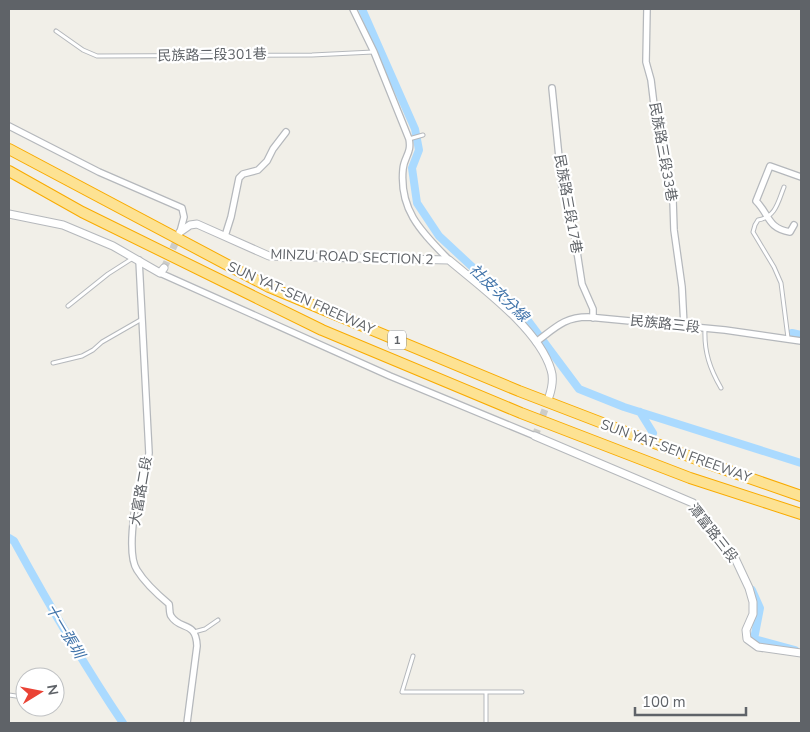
<svg xmlns="http://www.w3.org/2000/svg" width="810" height="732" viewBox="0 0 810 732" font-family="'Nunito Sans','Noto Sans TC',sans-serif">
	<style>
		.lines { fill: none; stroke-linecap: round; stroke-linejoin: round }
		.canal { stroke: #aadaff; stroke-width: 8 }
		.tertiary-tunnel { stroke: #ccccc8; stroke-width: 7; stroke-dasharray: 7 3.5; stroke-linecap: butt }
		.service-casing { stroke: #b5b8bc; stroke-width: 5 }
		.minor-casing { stroke: #b5b8bc; stroke-width: 8 }
		.tertiary-casing { stroke: #b5b8bc; stroke-width: 9 }
		.motorway-casing { stroke: #f9ab00; stroke-width: 12 }
		.service { stroke: #fff; stroke-width: 3 }
		.minor { stroke: #fff; stroke-width: 5.5 }
		.tertiary { stroke: #fff; stroke-width: 7 }
		.motorway { stroke: #fde293; stroke-width: 10 }
		.labels { text-anchor: middle; dominant-baseline: central; stroke-width: 4.5; stroke-linejoin: round; paint-order: stroke }
		.shield { fill: #fff; stroke: #8f9295; stroke-width: 1 }
		.shield-label { font-size: 12px; font-weight: bold; fill: #5f6368 }
		.street-label { font-size: 14px; fill: #5f6368; stroke: #fff }
		.water-label { font-size: 15px; font-style: italic; fill: #4174aa; stroke: #fff }
	</style>
	<rect width="100%" height="100%" fill="#f1efe8"/>
	<g class="lines">
		<!-- canal -->
		<path class="canal" d="M362,9L415,129L419,150L412,168L417,203L439,236L523,314L579,389L624,407L801,463
			M792,333L801,335
			M640,412L653,433
			M9,538L14,541C48,603 83,664 123,723
			M752,590L760,608L754,639L795,650"/>
		<!-- tertiary-tunnel -->
		<path class="tertiary-tunnel" d="M164,268L179,235
			M535,436L549,399"/>
		<!-- service casing -->
		<g class="service-casing">
			<path id="service" d="M56,31L83,50L97,56L312,55L373,52
				M409,139L423,135
				M784,187C778,202 776,217 758,220L755,225L753,232L774,267L781,283L788,338
				M68,306L108,274L133,258
				M705,329C704,352 710,369 721,388
				M53,363L82,356L93,350L102,342L142,319
				M194,632L205,629L218,620
				M413,656L402,692H522
				M9,695L23,697
				M486,723V692"/>
		</g>
		<!-- minor casing -->
		<g class="minor-casing">
			<path id="minor" d="M353,9L374,52L409,139C412,153 404,157 403,169C399,211 422,232 449,260
				M647,9L646,62L651,80L657,130L673,200L674,230L682,287L684,326
				M552,88L562,187L573,226L582,284L593,309V318
				M9,126L99,172L182,208L184,217L180,232
				M794,225L790,232C767,228 770,215 756,201L770,166L801,177
				M225,236L231,217L239,178L243,174L258,170L267,161L273,149L286,132
				M139,260L149,453C148,466 143,478 139,490C134,508 127,555 137,570C145,583 157,594 169,604C170,608 169,613 171,616C180,631 196,620 197,646L187,723
				M160,273L390,376L535,436
				M536,342C555,328 564,317 588,317L725,330L801,341"/>
		</g>
		<!-- tertiary casing -->
		<g class="tertiary-casing">
			<path id="tertiary" d="M9,214L63,225L113,246L160,273L164,268
				M180,232L190,225L197,224L269,256L449,260C481,287 539,329 551,370C554,379 552,388 549,397
				M535,436L693,503L734,556L749,588L753,602V614L746,630L747,639L758,647L801,653"/>
		</g>
		<!-- motorway casing -->
		<g class="motorway-casing">
			<path id="motorway" d="M9,149L269,287L519,391L709,464L801,496
				M9,171L82,212L322,330L521,413L690,478L801,514"/>
		</g>
		<!-- service -->
		<use href="#service" class="service"/>
		<!-- minor -->
		<use href="#minor" class="minor"/>
		<!-- tertiary -->
		<use href="#tertiary" class="tertiary"/>
		<!-- motorway -->
		<use href="#motorway" class="motorway"/>
	</g>
	<g class="labels">
		<!-- shield labels -->
		<rect class="shield" x="388" y="330.5" width="18" height="19" rx="4"/>
		<g class="shield-label">
			<text x="397" y="340">1</text>
		</g>
		<!-- street labels -->
		<g class="street-label">
			<text transform="translate(212 55) rotate(-1)">民族路二段301巷</text>
			<text transform="translate(663 152) rotate(80)">民族路三段33巷</text>
			<text transform="translate(568 204) rotate(80)">民族路三段17巷</text>
			<text transform="translate(352 257) rotate(2)">MINZU ROAD SECTION 2</text>
			<text transform="translate(301 298) rotate(24)">SUN YAT-SEN FREEWAY</text>
			<text transform="translate(665 324) rotate(6)">民族路三段</text>
			<text transform="translate(676 451) rotate(20)">SUN YAT-SEN FREEWAY</text>
			<text transform="translate(141 491) rotate(-80)">大富路二段</text>
			<text transform="translate(713 533) rotate(52)">潭富路三段</text>
		</g>
		<!-- water labels -->
		<g class="water-label">
			<text transform="translate(499 293) rotate(44)">社皮次分線</text>
			<text transform="translate(65 631) rotate(59)">十一張圳</text>
		</g>
	</g>
	<!-- border -->
	<rect width="810" height="732" fill="none" stroke="#5f6368" stroke-width="20"/>
	<!-- north arrow -->
	<g transform="translate(40 692) rotate(80)"><circle r="24" fill="#ffffff" stroke="#bfc1c3"/>
	<path d="M0-4L9 19L0 12L-9 19Z" fill="#ea4335"/>
	<text y="-8" font-size="14" font-weight="bold" text-anchor="middle" fill="#5f6368">N</text>
	</g>
	<!-- scale -->
	<path d="M635 707v8h111v-8" fill="none" stroke="#5f6368" stroke-width="2.5"/>
	<text x="642" y="707" font-size="15" fill="#5f6368" stroke="#ffffff" stroke-width="4" paint-order="stroke">100 m</text>
</svg>
